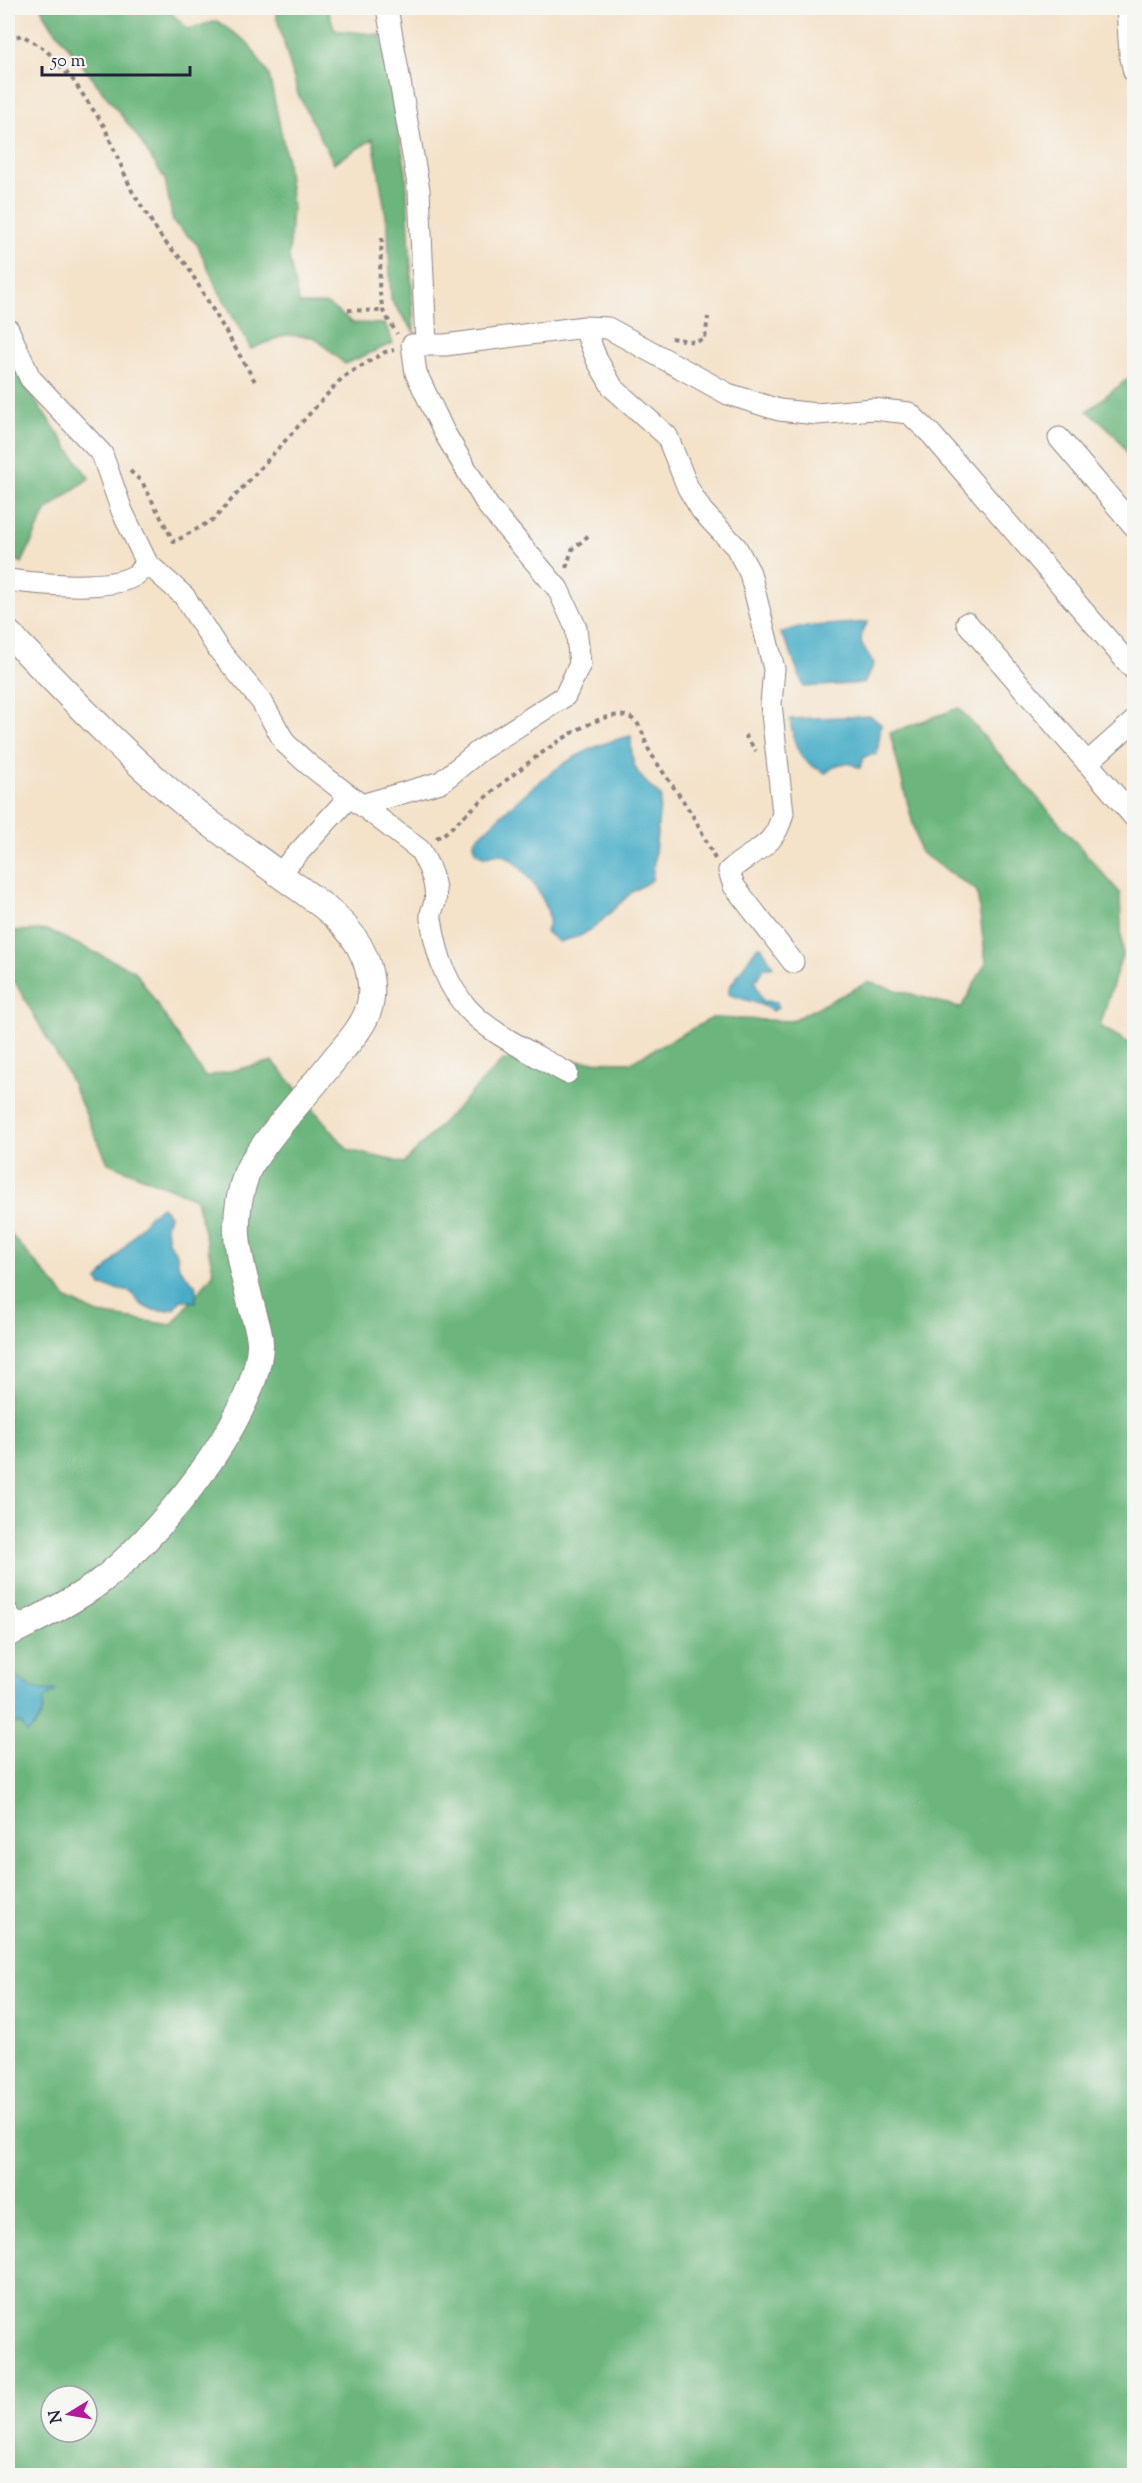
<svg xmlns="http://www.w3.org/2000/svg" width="1142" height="2483" viewBox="0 0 1142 2483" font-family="'Sorts Mill Goudy',serif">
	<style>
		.forest { fill: #6cb67d; stroke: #476c5c; stroke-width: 1.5; fill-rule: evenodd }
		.water { fill: #47adc7; stroke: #346881; stroke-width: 1.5 }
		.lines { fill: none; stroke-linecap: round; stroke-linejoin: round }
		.minor-casing { stroke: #8b8282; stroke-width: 23 }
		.tertiary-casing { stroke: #8b8282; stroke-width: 28 }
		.path { stroke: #8b8282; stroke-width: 4; stroke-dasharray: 4.5 4.5; stroke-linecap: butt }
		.minor { stroke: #fff; stroke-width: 21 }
		.tertiary { stroke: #fff; stroke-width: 26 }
	</style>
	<rect width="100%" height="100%" fill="#f6f6f2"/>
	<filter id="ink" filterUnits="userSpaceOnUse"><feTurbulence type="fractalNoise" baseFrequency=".0167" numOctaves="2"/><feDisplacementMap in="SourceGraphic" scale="12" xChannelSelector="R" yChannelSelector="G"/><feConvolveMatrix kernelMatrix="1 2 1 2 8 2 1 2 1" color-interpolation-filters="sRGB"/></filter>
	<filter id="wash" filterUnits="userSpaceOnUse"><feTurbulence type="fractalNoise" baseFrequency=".008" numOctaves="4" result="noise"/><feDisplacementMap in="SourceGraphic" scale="24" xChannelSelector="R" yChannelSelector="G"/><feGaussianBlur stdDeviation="1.35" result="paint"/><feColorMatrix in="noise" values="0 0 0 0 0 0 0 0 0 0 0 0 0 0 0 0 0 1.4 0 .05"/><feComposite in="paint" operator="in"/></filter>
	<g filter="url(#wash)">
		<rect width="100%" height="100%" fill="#f4e2c9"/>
		<!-- forest -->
		<path class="forest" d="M41,8H166L188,29L217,21L248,43L269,75L286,155L292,206L289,258L299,304H327L353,323L385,324L393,343L345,364L314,337L285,335L251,349L215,284L197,244L173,222L165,179L135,133L52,26Z
			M277,8H327L335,30L381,35L406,172L414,332L391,300L388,228L373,139L334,163L298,94L277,18Z
			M10,354L26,387L89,478L46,511L22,563L8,555V355Z
			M1134,374V476L1130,474C1132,447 1107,425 1087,411Z
			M959,708L1120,893L1122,955L1100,1026L1134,1046V2475H8V1231L67,1299L98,1314L172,1325L214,1273L196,1199L108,1163L68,1075L15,982L8,979V929L10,931L47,930L135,971L205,1077L273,1061L348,1150L404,1163L503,1060L631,1062L712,1018L791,1021L868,982L961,1008L986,962L977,891L920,852L890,733ZM51,2396H87V2432H51Z"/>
		<!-- water -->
		<path class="water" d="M868,622L862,632L861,643L874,664L864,683L804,687L788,646L780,633L799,627Z
			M870,716L881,724L877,754L864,757L860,768C846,760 837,763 826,773C799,762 794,747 790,719Z
			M631,736C630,767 637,776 661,796L652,880L632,892L595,927L580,936L559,942L546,932C547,929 550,922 549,919C548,899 518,856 498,854C494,853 488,856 484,857L475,851L474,841C521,797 565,749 631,736Z
			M761,946L773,966L763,969L755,982L763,1001L777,1002L778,1008L772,1011C759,1001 744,1001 729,994V988L757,947Z
			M162,1207L169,1215L166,1227L168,1241L177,1254L179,1268L196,1286V1302L181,1300L174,1309C152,1313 143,1310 131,1292L101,1286L98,1280L151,1214Z
			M15,1675C28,1688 37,1692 56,1690L44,1699C44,1715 38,1723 27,1734L22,1724L8,1721L10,1705L8,1703V1686Z"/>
	</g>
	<g filter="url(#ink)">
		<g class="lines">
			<!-- minor casing -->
			<g class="minor-casing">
				<path id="minor" d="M387,8L419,190L426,343
					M1127,8L1130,54L1134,72
					M584,327L597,360L613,388L667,436L688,488L702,511L736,547L750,573L774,669L771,704L783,813C774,850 754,848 729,871L734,886L793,962
					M8,329L30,378L102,454L122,511L147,563L184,596L218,649L262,702L285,743L308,764L420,850C428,864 438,884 435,902C433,908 430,913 431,919C446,1017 488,1028 567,1073
					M1059,438L1134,526
					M8,580C38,584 107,591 134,576C139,573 143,567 147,563
					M967,623L1134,817
					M1087,763L1134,721
					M361,805L441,782L479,751L565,696L580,664L576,628L558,589L488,506L444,432L416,373L412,345H445L584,327L608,328L728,394L779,410L817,414L873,409L909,413L931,434L1134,670
					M279,874L350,796
					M8,1613L17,1630"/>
			</g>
			<!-- tertiary casing -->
			<g class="tertiary-casing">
				<path id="tertiary" d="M8,633C66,692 124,755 189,807C218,830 249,852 279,874C310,897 349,919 364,956C370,970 374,992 369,1008C363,1027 349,1042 336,1057C313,1087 287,1114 265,1144C259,1153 251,1162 247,1172C228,1225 239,1256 252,1308C255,1320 261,1334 260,1346C256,1420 153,1544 94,1586C67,1605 37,1619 8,1634"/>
			</g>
			<!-- path -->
			<path class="path" d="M8,39L22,35L46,50L73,80L104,126L132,191L163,240L186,264L256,383
				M382,238L379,288L383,311L397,334
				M348,310L383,311
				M671,338L694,342L705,339L708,317
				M130,471L142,482L174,542L214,519L343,377L385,352L394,350
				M566,568L572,550L591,533
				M745,735L756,751
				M436,838L443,835C472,809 593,697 631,718C643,725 643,739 649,750C662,773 680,794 694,818C702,831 708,845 715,859"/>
			<!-- minor -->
			<use href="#minor" class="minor"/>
			<!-- tertiary -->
			<use href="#tertiary" class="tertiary"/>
		</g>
	</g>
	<!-- margin -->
	<rect width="1142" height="2483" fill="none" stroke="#f6f6f2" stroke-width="30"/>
	<!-- north arrow -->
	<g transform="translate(69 2414) rotate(259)"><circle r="28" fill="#f6f6f2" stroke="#a1a1a9" stroke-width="1.5"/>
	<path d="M0-4.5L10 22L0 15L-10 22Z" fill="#b5179e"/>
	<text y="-9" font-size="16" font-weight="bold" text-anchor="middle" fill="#22223b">N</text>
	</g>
	<!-- scale -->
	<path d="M42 66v9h148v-9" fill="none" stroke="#22223b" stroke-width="3"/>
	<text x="51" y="66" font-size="18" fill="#22223b" stroke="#f6f6f2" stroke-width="4.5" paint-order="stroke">50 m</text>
</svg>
